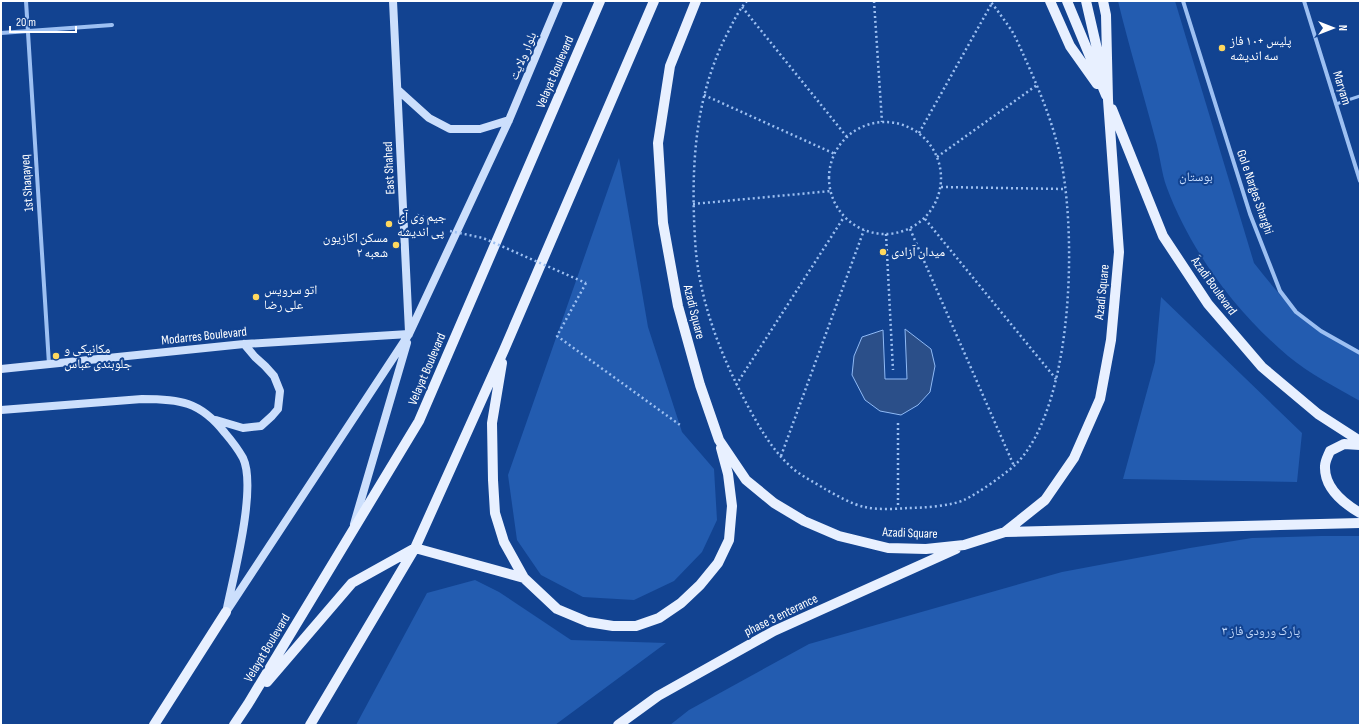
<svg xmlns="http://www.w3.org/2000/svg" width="1361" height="726" viewBox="0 0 1361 726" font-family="'Sofia Sans Condensed','Noto Naskh Arabic',sans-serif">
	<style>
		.green { fill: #235cb0 }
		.water { fill: #2b4f89; stroke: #8fbaf6 }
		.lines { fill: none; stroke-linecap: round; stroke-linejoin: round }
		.path { stroke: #9dc0f2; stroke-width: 2.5; stroke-dasharray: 2 3; stroke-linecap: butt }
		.service { stroke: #9dc0f2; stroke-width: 3 }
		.minor { stroke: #9dc0f2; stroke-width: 4 }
		.secondary { stroke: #ccdffc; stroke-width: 8 }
		.primary { stroke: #e8f0ff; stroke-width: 10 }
		.path-bridge { stroke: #9dc0f2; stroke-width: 2.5; stroke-dasharray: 2 3; stroke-linecap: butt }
		.poi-dot { fill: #ffd85e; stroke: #124391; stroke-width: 1.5 }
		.labels { text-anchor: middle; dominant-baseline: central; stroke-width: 4; stroke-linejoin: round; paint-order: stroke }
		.poi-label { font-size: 13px; fill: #fff; stroke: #124391; text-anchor: start }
		.street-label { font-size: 13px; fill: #fff; stroke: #124391 }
		.park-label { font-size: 13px; fill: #c4dbfd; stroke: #124391 }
	</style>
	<rect width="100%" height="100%" fill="#124391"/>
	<!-- green -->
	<path class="green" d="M1118,1H1175L1254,263C1273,287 1292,311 1317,328C1330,337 1346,344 1360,353V401C1335,387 1310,374 1288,356C1236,312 1191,252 1167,188C1161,172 1160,154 1155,138C1143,92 1129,47 1118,1Z
		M619,158L648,327L682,432L714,469L717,520L702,552L674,581L634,600L583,597L541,575L517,540L508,475Z
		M1161,297L1302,433L1297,482L1123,479L1155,362Z
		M1321,536H1360V725H670L689,710L809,644L1062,572L1190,548L1252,538Z
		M475,580L499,592L571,640L666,643L555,725H356L427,593Z"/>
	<!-- water -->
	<path class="water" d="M905,329L931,349L935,366L930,392L918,405L901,415L880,411L865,400L852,375L854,356L862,337L883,330L885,379H907Z"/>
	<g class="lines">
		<!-- path -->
		<path class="path" d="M747,1C737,12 732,25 725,38C694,101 691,170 695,239C698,299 721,357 750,410C761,430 772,449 789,465C799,475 814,482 825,489C836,495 853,505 865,507C878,510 894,509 908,508C922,508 951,506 964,500C977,494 1004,475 1015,465C1075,407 1078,224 1058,147C1051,119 1040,92 1028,65C1023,54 1018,42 1012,31C1005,21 998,11 990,1
			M874,1L882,122
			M742,7L847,137
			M704,95L835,154
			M829 178a56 56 0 1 1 112 0a56 56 0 1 1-112 0Z
			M919,133L992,3
			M937,157L1037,85
			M941,187L1065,189
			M693,204L831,191
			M417,215L445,222
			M925,219L1056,379
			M910,229L1014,466
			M886,234L893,370
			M586,283L557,336L680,425
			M736,385L844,217
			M898,423V508
			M781,456L864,230"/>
		<!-- service -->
		<path class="service" d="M1336,104L1360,96"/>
		<!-- minor -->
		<path class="minor" d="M26,1L49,364
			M1183,1L1250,214L1280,291L1296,312L1321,331L1360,353
			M1304,1L1360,181
			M1,33L112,25"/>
		<!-- secondary -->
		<path class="secondary" d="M393,1L409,332
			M398,90L429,118L450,129H480L509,120
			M1,369L244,344L409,334
			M1,410L142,399C179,399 200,401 225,433C231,440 238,449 243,458C257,487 234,574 227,608
			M216,420L243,428L261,426L272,416L278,409L280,391L274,376L265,366L255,357L244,344
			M354,524L407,343
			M226,612L409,334L509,120L559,1"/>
		<!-- primary -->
		<path class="primary" d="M696,1L670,66L658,143L663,223L678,306L700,385L719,440L746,480L774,503L804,521L839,536L888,548L926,549L964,545L1005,532L1045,500L1074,458L1100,399L1111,340L1119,252L1108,100L1106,15L1103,1
			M1050,1L1070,46L1097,84
			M1067,1L1106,95
			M1086,1L1103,75
			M1112,109L1163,236L1208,304L1262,367L1318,414L1360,441
			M502,363L492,423L493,480L495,513L504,542L524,578L557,609L588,622L613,626H636L659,618L681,603L700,585L718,563L729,540L732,506L728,474L721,448
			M1360,445L1344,444L1330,451C1328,456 1325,461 1325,466C1324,488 1343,503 1360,513
			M1005,532L1360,523
			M267,682L352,583L415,548L524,578
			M154,725L226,612
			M234,725L248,704L419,421L600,1
			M310,725L415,548L504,350L654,1
			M618,725L658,696L774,631L956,549"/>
		<!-- path-bridge -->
		<path class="path-bridge" d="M450,231L483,238L586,283"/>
	</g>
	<!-- markers -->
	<g class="poi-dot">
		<circle cx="1222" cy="48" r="4"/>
		<circle cx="389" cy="224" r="4"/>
		<circle cx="396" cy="245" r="4"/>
		<circle cx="883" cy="252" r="4"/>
		<circle cx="256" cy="297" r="4"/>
		<circle cx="56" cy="356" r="4"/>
	</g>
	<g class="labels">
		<!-- poi labels -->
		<g class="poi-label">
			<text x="1230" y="41">پلیس +١٠ فاز<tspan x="1230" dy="15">سه اندیشه</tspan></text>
			<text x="397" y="217">جیم وی آی<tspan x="397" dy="15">پی اندیشه</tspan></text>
			<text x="388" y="238" text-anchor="end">مسکن اکازیون<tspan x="388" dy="15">شعبه ۲</tspan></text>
			<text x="891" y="252">میدان آزادی</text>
			<text x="264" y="290">اتو سرویس<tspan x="264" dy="15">علی رضا</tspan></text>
			<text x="64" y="349">مکانیکی و<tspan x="64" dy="15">جلوبندی عباس</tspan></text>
		</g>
		<!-- street labels -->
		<g class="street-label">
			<text transform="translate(523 56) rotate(-67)">بلوار ولایت</text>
			<text transform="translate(555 72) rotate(-67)">Velayat Boulevard</text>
			<text transform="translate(1342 88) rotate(73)">Maryam</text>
			<text transform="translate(389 168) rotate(-93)">East Shahed</text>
			<text transform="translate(27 183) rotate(-94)">1st Shaqayeq</text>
			<text transform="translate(1255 192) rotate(71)">Gol e Narges Sharghi</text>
			<text transform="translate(1214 286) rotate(54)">َAzadi Boulevard</text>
			<text transform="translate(1102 292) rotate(-84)">Azadi Square</text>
			<text transform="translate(694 312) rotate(76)">Azadi Square</text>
			<text transform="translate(204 336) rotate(-6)">Modarres Boulevard</text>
			<text transform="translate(427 369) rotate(-67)">Velayat Boulevard</text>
			<text transform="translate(910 533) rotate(2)">Azadi Square</text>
			<text transform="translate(781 615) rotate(-26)">phase 3 enterance</text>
			<text transform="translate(267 648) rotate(-59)">Velayat Boulevard</text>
		</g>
		<!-- park labels -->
		<g class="park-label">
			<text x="1196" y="177">بوستان</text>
			<text x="1261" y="631">پارک ورودی فاز ۳</text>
		</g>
	</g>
	<!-- border -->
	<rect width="1361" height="726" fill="none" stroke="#ffffff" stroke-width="4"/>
	<!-- north arrow -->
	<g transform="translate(1333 28) rotate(90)" stroke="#124391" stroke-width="3" paint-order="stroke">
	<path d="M0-3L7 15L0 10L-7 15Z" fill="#ffffff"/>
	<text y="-6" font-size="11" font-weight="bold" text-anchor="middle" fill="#ffffff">N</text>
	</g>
	<!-- scale -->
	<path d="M10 26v6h66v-6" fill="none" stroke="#ffffff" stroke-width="2"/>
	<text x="16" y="26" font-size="12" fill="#ffffff" stroke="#124391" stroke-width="3" paint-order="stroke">20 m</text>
</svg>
